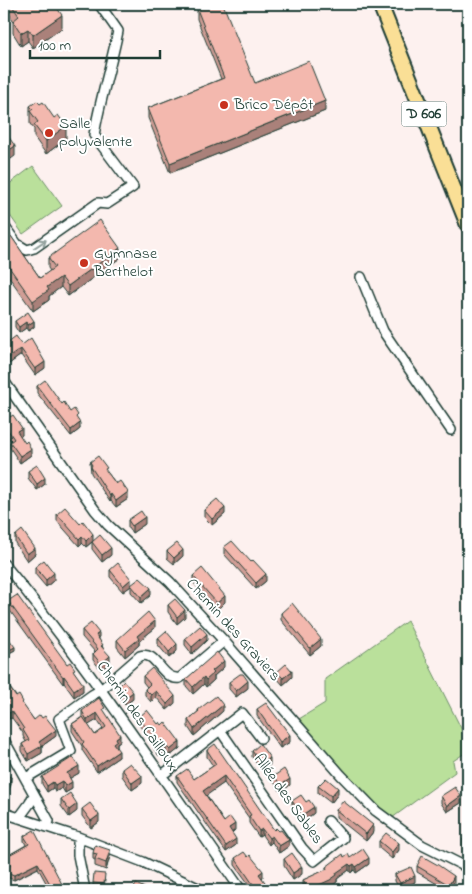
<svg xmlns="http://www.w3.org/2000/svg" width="472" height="894" viewBox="0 0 472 894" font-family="'Indie Flower',sans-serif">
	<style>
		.green { fill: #bae09b; stroke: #6c8e68 }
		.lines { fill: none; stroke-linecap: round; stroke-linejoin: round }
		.minor-casing { stroke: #1f3d34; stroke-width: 12 }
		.primary-casing { stroke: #1f3d34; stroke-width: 18 }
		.minor { stroke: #fff; stroke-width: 9 }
		.primary { stroke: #fadf96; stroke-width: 14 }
		.wall { fill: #d19e96; stroke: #1f3d34; fill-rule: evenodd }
		.shaded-wall { fill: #aa817a; stroke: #1f3d34 }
		.building { fill: #f3b8ae; stroke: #1f3d34 }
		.oneway { stroke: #8f9e9a }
		.poi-dot { fill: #c8321e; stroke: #fff; stroke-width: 2 }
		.labels { text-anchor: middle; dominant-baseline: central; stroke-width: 4; stroke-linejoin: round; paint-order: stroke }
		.shield { fill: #fff; stroke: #627771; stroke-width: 1 }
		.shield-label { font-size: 15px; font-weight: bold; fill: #1f3d34 }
		.poi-label { font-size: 16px; fill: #1f3d34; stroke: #fff; text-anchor: start }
		.street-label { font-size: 16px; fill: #1f3d34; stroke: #fff }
	</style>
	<rect width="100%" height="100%" fill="#fdf1ef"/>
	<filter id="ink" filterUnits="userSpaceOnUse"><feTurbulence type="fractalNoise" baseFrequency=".02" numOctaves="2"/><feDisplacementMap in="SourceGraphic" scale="10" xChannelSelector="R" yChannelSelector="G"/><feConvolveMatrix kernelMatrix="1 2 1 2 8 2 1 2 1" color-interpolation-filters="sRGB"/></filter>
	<g filter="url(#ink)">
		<!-- green -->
		<path class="green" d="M33,166L62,206L23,234L4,207V188Z
			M407,621L468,742V751L453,761L455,772L392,818L341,772L299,719L325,703V679Z"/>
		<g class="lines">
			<!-- minor casing -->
			<g class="minor-casing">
				<path id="minor" d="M4,226L17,244L27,250L34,248L98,203L107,204L133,187L94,135C100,100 111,66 118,31L99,4
					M361,277L383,331L451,430
					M4,381L95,510L108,525L170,582L224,641L341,775L376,811L422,845L468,868
					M4,564C89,667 164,780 241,890
					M220,730L302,848L314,861L343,838L328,821
					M4,740L49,821L47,826
					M161,776L242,713L261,738
					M26,778L71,751L59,719L92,695L101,690L140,656C157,650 161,681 180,678L224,641
					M4,813L78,837L143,862L202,890
					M19,818L30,803L34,794
					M78,837V855L85,890"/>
			</g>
			<!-- primary casing -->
			<g class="primary-casing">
				<path id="primary" d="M380,4L468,225"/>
			</g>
			<!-- minor -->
			<use href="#minor" class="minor"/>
			<!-- primary -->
			<use href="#primary" class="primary"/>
		</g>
		<!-- wall -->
		<path class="wall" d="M4,4H54L62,28L33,48L28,41L21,46L13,33V20L4,6Z
			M197,9L255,83L325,111L170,173L148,118V108L221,79L197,19Z
			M30,106L66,139L46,154L34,137V129L30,124Z
			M4,226L40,278L50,271L48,268V258H120L68,296L61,287L49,296V300L33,311L4,270Z
			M15,321H34V327L28,331L26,328L19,333L15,327Z
			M4,345H22L45,368L35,375L21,355L5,367L4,365Z
			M37,386L62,404L78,420L80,429L71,436L37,393Z
			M4,407L22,435L20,436L31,455L20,463L10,448V442L11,441L4,430Z
			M90,462L107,472L128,499L116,507L111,501L110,502L91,473Z
			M28,471L45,484L37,490L28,478Z
			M204,510L225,514L212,525L204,517Z
			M57,514L93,541L111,555L102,562L92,549V542L86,547L82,543L79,546L57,521Z
			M128,520L145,524L132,533L128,527Z
			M15,536L35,554L27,561L15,543Z
			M224,547L266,581L256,589L224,554Z
			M167,551L183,556L174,564L167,558Z
			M35,567L54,580L46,587L35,574Z
			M110,570L131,585L151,595L141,603L131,592V586L123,592L110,577Z
			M193,576L225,602L217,610L193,582Z
			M8,601L75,673L83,691L74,697L64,683L63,684L8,608Z
			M168,605L185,617L177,624L168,612Z
			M281,613L321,646L310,655L281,620Z
			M155,628L139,641V645L125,657L117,647V640Z
			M82,630L99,639L110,663L101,670L93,660V654L95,652L82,637Z
			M158,638L177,651L169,658L158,645Z
			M185,639L207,640L192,654L185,645Z
			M4,643L15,650L9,653L4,647Z
			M224,667L214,676V680L206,687L204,684L193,694L186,686V679Z
			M277,672L292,677L283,685L277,678Z
			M143,676L175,703L167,710L156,697L151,702L145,695V689L147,687L143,682Z
			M4,680L34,720L56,736L42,746V753L28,761L22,751V744L26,742L23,736V733L12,718L9,719L4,712L5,705L4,704Z
			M229,682L248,688L236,697L229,689Z
			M117,688L133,699L125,705L117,694Z
			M257,709L290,742L280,748L257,716Z
			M198,710L223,711L194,736L188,727V720L198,712Z
			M82,711L105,713L120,741L117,743V747H116L119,757L97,772L82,750V746L72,731V724L82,717ZM97,720L103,729L95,735L88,725Z
			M138,718L180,748L170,756L166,752L159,756L154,749V743L138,724Z
			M207,750L274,830L289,846L279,853L272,842L269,845L262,835L259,837L249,823V818L224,783L206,795L224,822L235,830L232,833L236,845L226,852L177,782V776L194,779L213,766L207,757Z
			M252,751L270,765L262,771L252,757Z
			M122,769L142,783L132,790L122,776Z
			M79,773L70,778L72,789L65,793L62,788L55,792L53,788L47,792L42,784V777Z
			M4,774L11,783L8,794L4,792Z
			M274,776L290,785L281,792L274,782Z
			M318,786L338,794L331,803L318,793Z
			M441,796L461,803L447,812L441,803Z
			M61,799L77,811L69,817L61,806Z
			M292,801L314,813L302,822L292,808Z
			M82,809L99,822L91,828L82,816Z
			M336,810L373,832L366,841L336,817Z
			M468,835V853L463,846V839Z
			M24,836L64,890H50L38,868L14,880L4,876V869L9,867L7,861V856L26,845L24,841Z
			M379,841L399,850L392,859L379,848Z
			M93,853L110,856L106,870L95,866V860L93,859Z
			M344,857L350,858L369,864L356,873L354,870L351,873L349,870L337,879V882L330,887L323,890H305L303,887V880L326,870V867Z
			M235,858L263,877L262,878L267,890H253L235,865Z
			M284,859L302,874L293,880L284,866Z
			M417,866L454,883L450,890H447L417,872Z
			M395,874L415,882L400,890L395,881Z
			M105,880L104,890H93V883Z"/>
		<!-- shaded-wall -->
		<path class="shaded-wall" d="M62,15V28L33,48V35Z
			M28,29V41L21,46V33Z
			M325,101V111L170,173V163Z
			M66,126V139L46,154V141Z
			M15,146V156L4,164V154Z
			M120,248V258L68,296V286Z
			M61,277V287L49,296V300L33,311V301L47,287Z
			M34,321V327L28,331V325Z
			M26,322V328L19,333V327Z
			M21,349V355L5,367V360Z
			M45,362V368L35,375V369Z
			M80,423V429L71,436V430Z
			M22,428V435L17,438V431Z
			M31,449V455L20,463V456Z
			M45,478V484L37,490V484Z
			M128,492V499L116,507V501Z
			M111,494V501L110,502V496Z
			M225,508V514L212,525V519Z
			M145,517V524L132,533V526Z
			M93,534V541L86,547V541Z
			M82,536V543L79,546V539Z
			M35,548V554L27,561V554Z
			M111,548V555L102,562V555Z
			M183,550V556L174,564V558Z
			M54,573V580L46,587V580Z
			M266,574V581L256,589V583Z
			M131,579V586L123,592V586Z
			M6,584V591L4,592V585Z
			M151,588V595L141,603V597Z
			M225,596V602L217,610V603Z
			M185,610V617L177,624V617Z
			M155,621V628L139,641V645L125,657V650L137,636Z
			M99,633V639L96,635Z
			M207,634V640L192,654V647Z
			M321,639V646L310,655V648Z
			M177,644V651L169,658V652Z
			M15,647V650L9,653V650Z
			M110,656V663L101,670V664Z
			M224,661V667L214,676V680L206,687V680L212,671Z
			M292,671V677L283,685V678Z
			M64,676V683L63,684V677Z
			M204,677V684L193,694V687Z
			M248,681V688L236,697V691Z
			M83,684V691L74,697V690Z
			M156,691V697L151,702V695Z
			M133,692V699L125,705V698Z
			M175,696V703L167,710V704Z
			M223,705V711L194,736V729Z
			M12,711V718L9,719V713Z
			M97,713V720L87,726V720Z
			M56,730V736L42,746V753L28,761V754L39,742Z
			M120,735V741L117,743V747L113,749V743L116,738Z
			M290,735V742L280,748V742Z
			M180,742V748L170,756V750Z
			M166,746V752L159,756V749Z
			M119,751V757L97,772V766Z
			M270,758V765L262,771V764Z
			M79,766V773L67,780V773Z
			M142,776V783L132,790V783Z
			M224,776V783L203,798V791Z
			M11,777V783L8,794V787Z
			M290,779V785L281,792V785Z
			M62,781V788L55,792V785Z
			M53,782V788L47,792V786Z
			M72,782V789L65,793V786Z
			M338,788V794L331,803V796Z
			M461,796V803L447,812V806Z
			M77,804V811L69,817V810Z
			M314,807V813L302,822V815Z
			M99,815V822L91,828V821Z
			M235,824V830L229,835V828Z
			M373,825V832L366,841V834Z
			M262,829V835L259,837V831Z
			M272,836V842L269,845V838Z
			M236,839V845L226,852V846Z
			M289,840V846L279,853V846Z
			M399,843V850L392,859V852Z
			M110,850V856L106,870V863Z
			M369,858V864L356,873V867Z
			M38,863V868L14,880V875Z
			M349,864V870L337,879V882L330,887L323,890H309Z
			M354,864V870L351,873V866Z
			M302,867V874L293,880V873Z
			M263,871V877L259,880V874Z
			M415,876V882L400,890V883Z
			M454,876V883L450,890H449V885Z
			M267,885V890H260Z"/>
		<!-- building -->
		<path class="building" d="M11,4H54L62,15L33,35L28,29L21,33L13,21L19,16Z
			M210,4H223L255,83L309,61L325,101L170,163L148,108L224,78L197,9Z
			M37,101L40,104L43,102L54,118L58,115L66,126L46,141L34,125L38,122L30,111L33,109L30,106Z
			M8,136L15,146L4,154V139Z
			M100,220L120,248L68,286L61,277L47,287L49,290L33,301L4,260V226L40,278L55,267L48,258Z
			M28,312L34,321L28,325L26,322L19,327L15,321Z
			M16,336L22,345L31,338L45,362L35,369L21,349L5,360L4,358V345Z
			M45,380L62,404L64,402L70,412L74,409L78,415L76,417L80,423L71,430L37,386Z
			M4,407L10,417L13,415L22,428L17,431L25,443L27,441L31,449L20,456L10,442L14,439L4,424Z
			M98,456L107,468L105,469L116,484L120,481L128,492L116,501L111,494L110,496L91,467L92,465L90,462Z
			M37,465L45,478L37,484L28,471Z
			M217,499L225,508L212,519L204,510Z
			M65,507L80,524L83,521L93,534L86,541L82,536L79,539L57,514Z
			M141,511L145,517L132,526L128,520Z
			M22,530L35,548L27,554L15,536Z
			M100,535L111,548L102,555L92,542Z
			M232,541L251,562L253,560L266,574L256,583L224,547Z
			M177,543L183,550L174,558L167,551Z
			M44,560L54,573L46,580L35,567Z
			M118,563L131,579L123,586L110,570Z
			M202,568L225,596L217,603L193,576Z
			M140,578L151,588L141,597L131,585Z
			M17,595L67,664L70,662L75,669L73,670L83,684L74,690L64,676L63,677L8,601Z
			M175,599L185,610L177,617L168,605Z
			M292,603L321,639L310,648L281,613Z
			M148,612L155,621L137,636L139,639L125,650L117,640Z
			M91,623L99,633L96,635L103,645L101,646L110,656L101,664L93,654L98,649L82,630Z
			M200,626L207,634L192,647L185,639Z
			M166,631L177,644L169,652L158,638Z
			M9,639L15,647L9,650L4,643Z
			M217,652L224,661L212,671L214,673L206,680L204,677L193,687L186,679Z
			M286,664L292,671L283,678L277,672Z
			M152,668L175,696L167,704L156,691L151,695L145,689L150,684L143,676Z
			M240,674H243L248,681L236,691L229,682Z
			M4,680L16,697L19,695L23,702L22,703L34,720L40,715L42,718L45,716L56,730L39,742L42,746L28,754L22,744L29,740L23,730L24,729L12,711L9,713L4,706L8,703L4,697Z
			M124,681L133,692L125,698L117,688Z
			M216,696L223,705L194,729L188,720L199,711L198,710Z
			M99,698L105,708L103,709L120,735L116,738L117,740L113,743L119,751L97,766L82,744L84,742L72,724L83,717L95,735L106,727L97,713L87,720L82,711Z
			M266,703L290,735L280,742L257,709Z
			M147,710L158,724L160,722L162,725L165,722L180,742L170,750L166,746L159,749L154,743L157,739L138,718Z
			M215,744L274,830L276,828L279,831L281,830L289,840L279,846L272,836L269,838L262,829L259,831L249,816L251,815L224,776L203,791L224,822L230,817L235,824L229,828L236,839L226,846L177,776L187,769L194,779L216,764L207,750Z
			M260,744L270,758L262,764L252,751Z
			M73,757L79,766L67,773L72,782L65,786L62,781L55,785L53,782L47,786L42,777Z
			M130,763L142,776L132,783L122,769Z
			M284,769L290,779L281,785L274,776Z
			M4,774L11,777L8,787L4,786Z
			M326,778L338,788L331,796L318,786Z
			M455,787L461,796L447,806L441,796Z
			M70,793L77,804L69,810L61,799Z
			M301,795L306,802L309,800L314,807L302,815L292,801Z
			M343,801L373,825L366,834L336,810Z
			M90,803L99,815L91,821L82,809Z
			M34,830L64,888L60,890H51L53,889L38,863L14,875L4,871V869L10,866L7,856L29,844L24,836Z
			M386,833L399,843L392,852L379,841Z
			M468,835V847L463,839Z
			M95,845L110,850L106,863L95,859L97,854L93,853Z
			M363,849L369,858L356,867L354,864L351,866L349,864L336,873L337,875L330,880L308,890L303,880L327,869L326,867L343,854L344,857L348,854L350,858Z
			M244,852L248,857L250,855L263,871L259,874L267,885L260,890H257L235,858Z
			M292,853L302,867L293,873L284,859Z
			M422,856L438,865L454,876L449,885L417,866Z
			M411,867L415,876L400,883L395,874Z
			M94,873L105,874L104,884L93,883Z
			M4,880L9,890H4Z
			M468,883V890H464Z
			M136,884L149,890H133Z"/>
		<!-- one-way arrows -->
		<defs><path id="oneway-shaft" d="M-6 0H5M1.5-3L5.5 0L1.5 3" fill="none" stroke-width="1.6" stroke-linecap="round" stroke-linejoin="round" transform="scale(1.25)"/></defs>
		<use class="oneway" href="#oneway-shaft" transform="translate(40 244) rotate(-34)"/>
	</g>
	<!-- markers -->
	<g class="poi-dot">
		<circle cx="224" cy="105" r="5"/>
		<circle cx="49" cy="133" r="5"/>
		<circle cx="84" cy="263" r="5"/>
	</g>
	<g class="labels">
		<!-- shield labels -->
		<rect class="shield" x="401.5" y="101.5" width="45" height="25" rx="4"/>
		<g class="shield-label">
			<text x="424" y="114">D 606</text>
		</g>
		<!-- poi labels -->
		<g class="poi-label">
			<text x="234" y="105">Brico Dépôt</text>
			<text x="59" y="124">Salle<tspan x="59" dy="18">polyvalente</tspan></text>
			<text x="94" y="254">Gymnase<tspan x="94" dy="18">Berthelot</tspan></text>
		</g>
		<!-- street labels -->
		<g class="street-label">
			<text transform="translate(233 630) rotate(48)">Chemin des Graviers</text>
			<text transform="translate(137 716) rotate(55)">Chemin des Cailloux</text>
			<text transform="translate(288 799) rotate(54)">Allée des Sables</text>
		</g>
	</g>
	<!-- margin -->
	<rect width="472" height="894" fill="none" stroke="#fff" stroke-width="20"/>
	<rect x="10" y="10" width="452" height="874" fill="none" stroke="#1f3d34" stroke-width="2" filter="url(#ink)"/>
	<!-- scale -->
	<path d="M30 50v8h130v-8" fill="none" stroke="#1f3d34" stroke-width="2.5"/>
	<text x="38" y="50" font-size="15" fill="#1f3d34" stroke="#ffffff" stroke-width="4" paint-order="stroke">100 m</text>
</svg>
